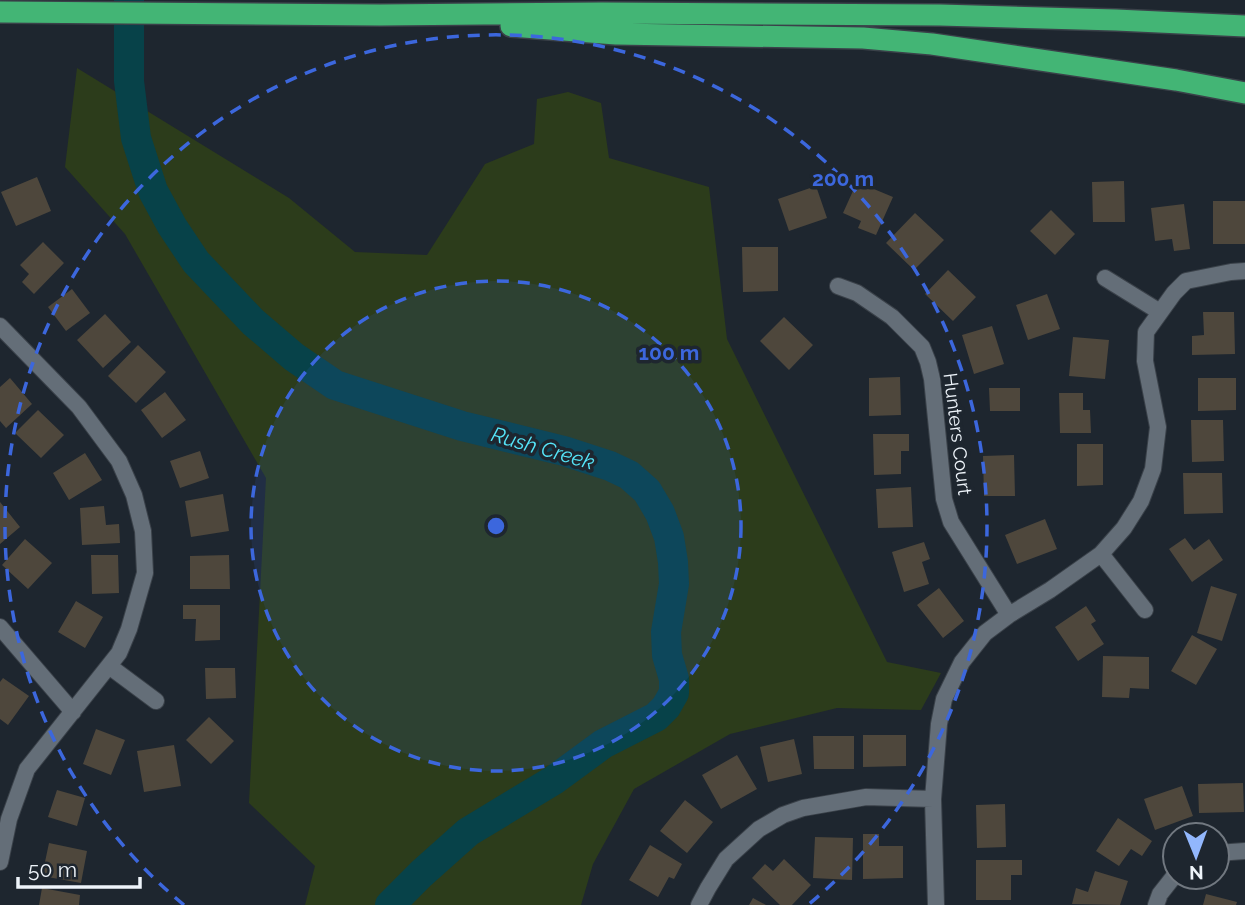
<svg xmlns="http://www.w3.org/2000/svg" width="1245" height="905" viewBox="0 0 1245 905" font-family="Raleway,sans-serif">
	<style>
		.green { fill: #2c3c1b }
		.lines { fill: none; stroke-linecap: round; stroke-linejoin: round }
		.river { stroke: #074249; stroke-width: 30 }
		.building { fill: #4e473c }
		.minor-casing { stroke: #3a4149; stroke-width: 18 }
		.motorway-casing { stroke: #3a4149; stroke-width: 24 }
		.minor { stroke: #646e78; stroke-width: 16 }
		.motorway { stroke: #43b575; stroke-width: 21 }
		.ring { fill: none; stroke: #3c67dd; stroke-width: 3.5; stroke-dasharray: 12 9 }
		.labels { text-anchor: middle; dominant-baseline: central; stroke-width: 7; stroke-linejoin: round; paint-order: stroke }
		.street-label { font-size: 19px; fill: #eef4fa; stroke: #1e262f }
		.water-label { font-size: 21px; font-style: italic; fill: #55e5f9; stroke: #1e262f }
		.centre { fill: #3c67dd; stroke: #1e262f; stroke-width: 3.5 }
		.ring-label { font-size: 21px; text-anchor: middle; font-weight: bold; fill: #3c67dd; stroke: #1e262f; stroke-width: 7; stroke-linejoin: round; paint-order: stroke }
	</style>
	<rect width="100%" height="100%" fill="#1e262f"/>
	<!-- green -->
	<path class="green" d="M77,68L289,198L355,252L427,255L485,164L534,144L537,99L568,92L601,103L609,158L709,187L727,339L887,662L941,673L921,710L837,708L730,734L634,789L593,864L581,905H305L315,866L249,803L266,478L125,234L65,167Z"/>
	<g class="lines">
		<!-- river -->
		<path class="river" d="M129,0V81L136,138L153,191L172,226L196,262L253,322L294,357L335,385L462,426L564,451L610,466L629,475L647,491L660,513L669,537L673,562L674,584L666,632L667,655L674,679V693L666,707L656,717L603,744L554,780L468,832L421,874L390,905"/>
	</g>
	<!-- building -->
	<path class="building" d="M37,177L51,211L16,226L1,192Z
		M1124,181L1125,222H1093L1092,182Z
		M857,182L893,197L876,235L858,228L861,221L843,213Z
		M816,186L827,218L789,231L778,199Z
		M1213,201H1245V244H1213Z
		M1184,204L1190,249L1174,251L1172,239L1155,241L1151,208Z
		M1051,210L1075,234L1055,255L1030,231Z
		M915,213L944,240L914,270L886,243Z
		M43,242L64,263L34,294L22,282L29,274L20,265Z
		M742,247H778V291L743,292Z
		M948,270L976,297L953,321L925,294Z
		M72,289L90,313L66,331L48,307Z
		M1047,294L1060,329L1028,340L1016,305Z
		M1203,312H1234L1235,354L1192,355V336L1204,335Z
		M105,314L131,342L103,368L77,340Z
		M784,317L813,345L789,370L760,341Z
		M992,326L1004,364L974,374L962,335Z
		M1073,337L1109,340L1105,379L1069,376Z
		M138,345L166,372L136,403L108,376Z
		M900,377L901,415L869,416V378Z
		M10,378L32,404L6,428L0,421V387Z
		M1198,378H1236V410L1198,411Z
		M989,388H1020V411H990Z
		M165,392L186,420L162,438L141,410Z
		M1059,393H1083V410H1090L1091,433H1060Z
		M38,410L64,435L41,458L15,433Z
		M1191,420H1223L1224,461L1192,462Z
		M873,434H909V451H901V474L874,475Z
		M1077,444H1103V485L1077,486Z
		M200,451L209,478L180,488L170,461Z
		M85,453L102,480L69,500L53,473Z
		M1014,455L1015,496H984L983,456Z
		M1183,473H1222L1223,513L1184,514Z
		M911,487L913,527L878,528L876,489Z
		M223,494L229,531L191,537L185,501Z
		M0,502L20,527L0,544Z
		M104,506L106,525L119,524L120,543L82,545L80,508Z
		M1045,519L1057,549L1017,564L1005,535Z
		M1185,538L1194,550L1209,539L1223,560L1192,582L1169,549Z
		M25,539L52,563L28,589L2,565Z
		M924,542L930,559L922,562L929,584L904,592L892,552Z
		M91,555H118L119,593L92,594Z
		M229,555L230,589H190V556Z
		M1211,586L1237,594L1222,641L1197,633Z
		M939,588L964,621L943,638L917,605Z
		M76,601L103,617L85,648L58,632Z
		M183,605H220V640L195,641L196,619H183Z
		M1086,606L1096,621L1091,624L1104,644L1078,661L1055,627Z
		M1192,635L1217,649L1196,685L1171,671Z
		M1103,656L1149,657V689L1130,688L1129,698L1102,697Z
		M205,668H235L236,698L206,699Z
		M3,678L29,696L8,725L0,719V682Z
		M209,717L234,741L211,764L186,740Z
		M96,729L125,740L111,775L83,764Z
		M863,735H906V766L863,767Z
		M813,736H854V769H814Z
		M794,739L802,774L768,782L760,747Z
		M174,745L181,786L144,792L137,751Z
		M737,755L757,789L721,809L702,775Z
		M1243,783L1244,812L1199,813L1198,784Z
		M1182,786L1193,816L1155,830L1144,799Z
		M57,790L85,798L77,826L48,817Z
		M685,800L713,822L687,853L660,831Z
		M1005,804L1006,847L977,848L976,805Z
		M1118,818L1152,841L1142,856L1131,849L1119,866L1096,851Z
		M863,834H879V846H903V878L863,879Z
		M815,837L853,838L852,880L813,878Z
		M49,843L87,851L81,883L42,876Z
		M650,845L682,864L674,879L669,877L658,897L629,880Z
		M784,859L811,885L792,905H780L752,878L765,864L773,871Z
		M976,860H1022V875H1011V900H976Z
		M1095,871L1128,881L1120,905L1072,904L1076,888L1088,892Z
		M42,888L80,895L79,905H39Z
		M1206,894L1237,902L1236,905H1203Z
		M753,898L766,905H749Z"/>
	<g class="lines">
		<!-- minor casing -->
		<g class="minor-casing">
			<path id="minor" d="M1105,278L1160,312
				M838,286L857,293L892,317L922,347L928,362L932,379L944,499L951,522L1009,615
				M0,326L79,407L119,461L134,495L143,531L145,573L129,629L119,653L27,769L9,819L0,862
				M1101,554L1145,610
				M0,627L73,712
				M109,666L156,701
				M1217,853L1245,851
				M699,905L708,888L726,859L759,829L783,815L803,808L866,797L933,799
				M936,905L933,799L939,724L944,699L962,662L985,633L1009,615L1050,590L1101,554L1124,528L1141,501L1153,469L1158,427L1145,361L1146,332L1174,293L1186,281L1231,272L1245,271
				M1156,905L1160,894L1175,875"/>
		</g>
		<!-- motorway casing -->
		<g class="motorway-casing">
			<path id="motorway" d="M0,12L380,15L602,13L940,15L1116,20L1245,26
				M511,26L616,34L863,38L932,44L1176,80L1245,93"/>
		</g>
		<!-- minor -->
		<use href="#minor" class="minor"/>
		<!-- motorway -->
		<use href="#motorway" class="motorway"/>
	</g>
	<!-- distance rings -->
	<circle cx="496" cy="526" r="245" fill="#3c67dd" fill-opacity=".12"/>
	<g class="ring">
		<circle cx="496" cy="526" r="245"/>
		<path d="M184 905A491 491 0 1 1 808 905"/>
	</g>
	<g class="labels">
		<!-- street labels -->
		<g class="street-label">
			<text transform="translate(958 434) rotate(83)">Hunters Court</text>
		</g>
		<!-- water labels -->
		<g class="water-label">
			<text transform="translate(543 448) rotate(16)">Rush Creek</text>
		</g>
	</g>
	<circle cx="496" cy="526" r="10" class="centre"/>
	<g class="ring-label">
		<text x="843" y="186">200 m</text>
		<text x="669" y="360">100 m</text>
	</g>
	<!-- north arrow -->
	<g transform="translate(1196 856) rotate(179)"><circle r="33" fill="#1e262f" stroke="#717880" stroke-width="2"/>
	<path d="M0-5L12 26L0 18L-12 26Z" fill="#92b7fd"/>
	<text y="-10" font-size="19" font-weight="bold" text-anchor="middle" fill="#eef4fa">N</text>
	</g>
	<!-- scale -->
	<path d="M18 877v10h122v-10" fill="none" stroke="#eef4fa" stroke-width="3.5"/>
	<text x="28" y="877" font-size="21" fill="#eef4fa" stroke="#1e262f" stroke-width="5" paint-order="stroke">50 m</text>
</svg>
